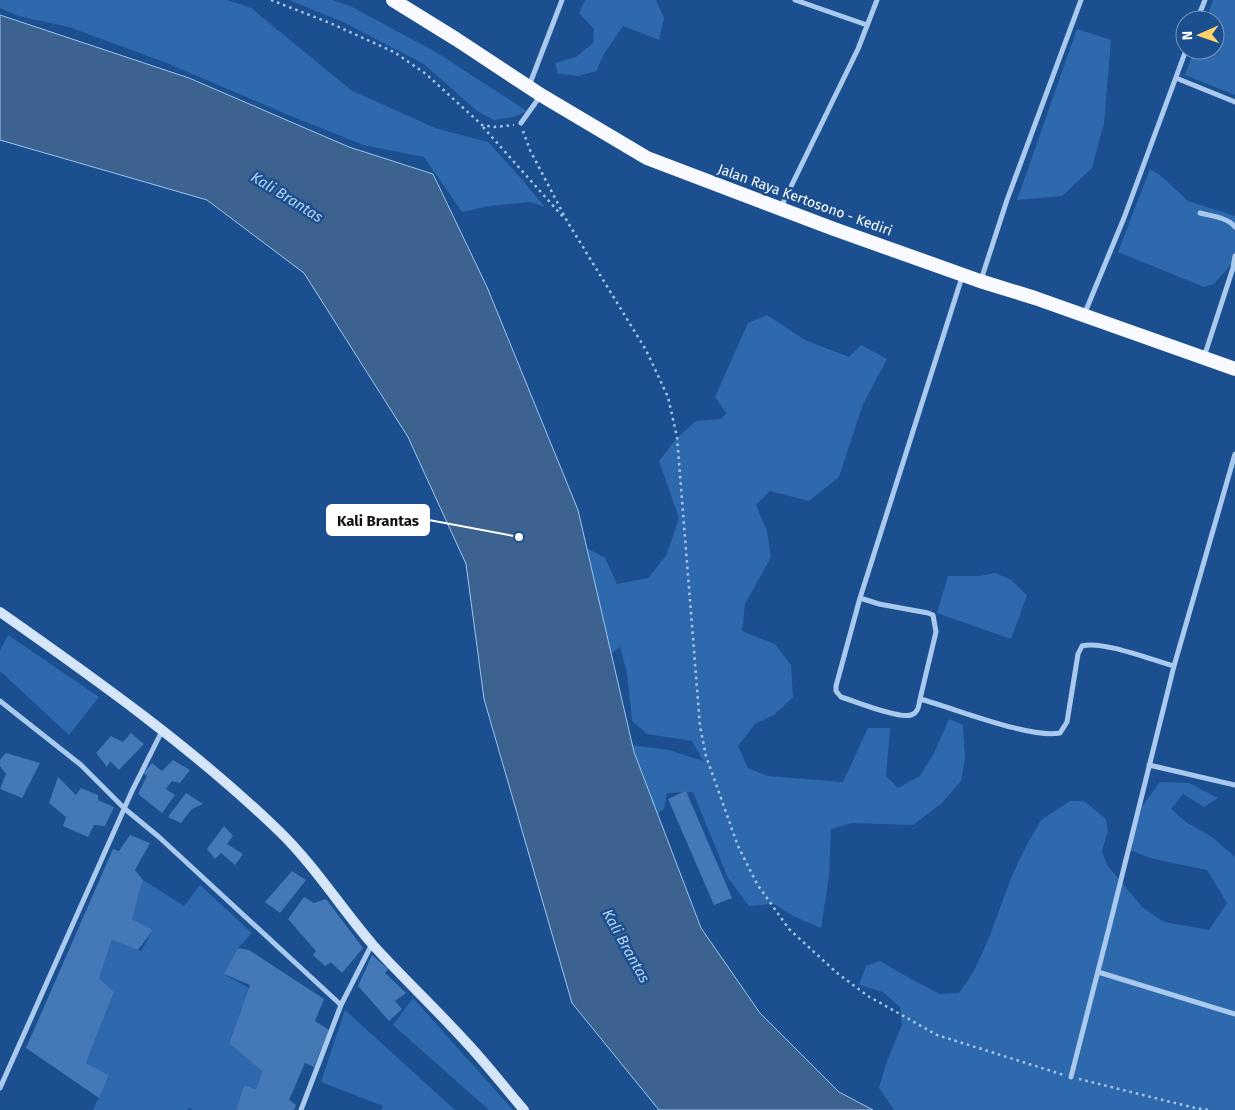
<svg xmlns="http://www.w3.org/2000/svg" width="1235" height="1110" viewBox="0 0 1235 1110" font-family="'Fira Sans',sans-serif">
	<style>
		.green { fill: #2e69ad }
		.water { fill: #3c6290; stroke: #9cc4f0 }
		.building { fill: #4478b7 }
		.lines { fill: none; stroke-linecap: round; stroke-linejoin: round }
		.path { stroke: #a9c9ee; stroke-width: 2.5; stroke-dasharray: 2.5 4; stroke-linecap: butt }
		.minor { stroke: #a9c9ee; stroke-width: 5 }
		.secondary { stroke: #d6e6fa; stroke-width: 10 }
		.trunk { stroke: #f8faff; stroke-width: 14 }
		.labels { text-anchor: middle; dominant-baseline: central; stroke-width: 5; stroke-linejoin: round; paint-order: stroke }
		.street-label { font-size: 14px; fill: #fff; stroke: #1b4f8f }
		.water-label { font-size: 15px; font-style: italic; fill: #b5d3f5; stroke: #1b4f8f }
		.leader { fill: none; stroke: #fff; stroke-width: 2 }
		.callout-dot { fill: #fff; stroke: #1b4f8f; stroke-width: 2 }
		.callout { fill: #fff; stroke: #fff; stroke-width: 2 }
		.callout-label { font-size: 15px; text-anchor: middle; font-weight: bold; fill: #111 }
	</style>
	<rect width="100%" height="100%" fill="#1b4f8f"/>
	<!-- green -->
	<path class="green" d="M0,0H227L251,8L351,90L435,128L488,142L519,176L545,207L530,202L489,206L462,212L424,157L363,145L286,114L167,63L69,27L18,16L0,8Z
		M289,0H333L350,6L434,51L527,111L514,117L494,120L477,111L424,64L343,22Z
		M585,0H656L664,18L659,40L623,26L604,54L596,71L579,76L558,74L555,63L576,57L593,43L594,29L579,13Z
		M1213,0H1235V95L1185,75L1194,50H1215V20H1206Z
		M1077,29L1111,40L1104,123L1092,168L1062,196L1017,200Z
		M1150,169L1160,175L1188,201L1235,216V260L1214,284L1204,287L1118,252Z
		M767,315L805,340L849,357L861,345L887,359L863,404L839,477L809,501L770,491L756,505L767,531L771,557L745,604L742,631L775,644L791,665L793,697L774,715L755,724L738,746L748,768L768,776L843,782L868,728H890L886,776L898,788L920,776L934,753L949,719L963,725L965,758L961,781L942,803L913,825L852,823L831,829L829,876L821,928L795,917L774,904L749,906L728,878L693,792L667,793L664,809L643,824L615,743L669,750L703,761L692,741L647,734L632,721L627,673L620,647L595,667L579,544L605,558L617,584L648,578L666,556L679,518L659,461L678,437L696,421L721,419L726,413L715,397L748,323Z
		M995,573L1011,580L1027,595L1011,639L937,613L948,576H980Z
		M8,635L99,697L69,735L0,671V650Z
		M1160,782L1189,783L1218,798L1204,807L1183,794L1171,809L1186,822L1212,837L1235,857V1110H894L879,1088L887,1061L902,1025L900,1007L883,992L859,985L866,966L880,961L911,979L940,994L959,993L974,971L989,938L1011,878L1026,846L1041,820L1070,801H1084L1106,819L1108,831L1102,851L1107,865L1143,908L1164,922L1209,930L1227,903L1207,870L1154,859L1129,850L1143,805Z
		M143,880L184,906L200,885L252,933L238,948L224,974L249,988L229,1042L262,1071L256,1089L244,1085L236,1110H192L189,1107L188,1110H93L109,1075L86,1063L114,992L99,978L112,940L141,951L153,930L132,919Z
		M413,998L513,1110H489L393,1025Z
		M345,1010L455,1110H381L383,1106L321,1082Z"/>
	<!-- water -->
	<path class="water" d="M0,15L189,78L349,147L433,174L487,287L578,510L634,752L701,928L760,1013L839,1092L873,1110H659L572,1003L484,699L466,564L408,437L304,273L207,200L0,140Z"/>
	<!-- building -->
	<path class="building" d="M131,733L144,744L119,770L110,761L107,767L96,753L111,736L123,742Z
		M6,753L40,763L22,798L0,789L6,774L0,766V760Z
		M173,760L190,770L180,783L172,781L166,789L175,795L162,813L138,794L147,776L143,773L152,763L162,771Z
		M58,777L76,795L81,788L98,795V800L114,807L105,826L94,825L88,837L63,826L66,817L49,803Z
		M686,791L732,898L714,905L668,799Z
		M186,793L203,804L192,809L181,823L168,817Z
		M224,826L233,836L227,844L243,854L235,865L221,853L215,859L207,849Z
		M130,835L150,843L135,870L143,880L132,919L153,930L138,950L112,940L99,978L114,992L86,1063L109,1075L99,1098L26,1048L113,849L119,851Z
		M292,871L306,880L280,913L265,902Z
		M304,897L314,903L326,899L363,948L342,973L331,962L325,966L313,955L316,951L288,919Z
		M238,948L249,950L324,999L315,1021L329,1030L314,1067L305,1063L289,1100L296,1105L294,1110H236L244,1085L256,1089L262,1071L229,1043L250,985L224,974Z
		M372,955L388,969L385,973L406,993L395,1001L402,1009L389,1021L358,986Z"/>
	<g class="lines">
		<!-- path -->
		<path class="path" d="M271,0L330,23L394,52L426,74L482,125L494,127L514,125
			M483,127L564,218
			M523,131L530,150L567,221L646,350L668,397L677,437L700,726L706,756L738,846L757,884L789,929L837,973L868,996L937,1035L1064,1075
			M1079,1079L1195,1108L1209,1110"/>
		<!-- minor -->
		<path class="minor" d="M795,0L867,25
			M1197,20L1205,0
			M1176,78L1235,102
			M529,86L562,0
			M521,123L541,95
			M781,207L858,49L877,0
			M1200,213C1211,216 1227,217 1235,227
			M962,277L860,598L879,604L928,613L933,615L936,632L920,699C954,708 1030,739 1060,733L1067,722L1078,654L1082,646C1101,640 1152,660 1174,666
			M981,280L1007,200L1081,0
			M1084,315L1124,218L1186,50
			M1204,357L1233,268L1235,256
			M860,598L836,686V691L841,697C855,701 898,719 911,715C918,713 919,706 920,699
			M0,701L81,765L125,809L159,837L341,1005
			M1149,765L1235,785
			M1098,972L1235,1014
			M1071,1077L1110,924L1174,666L1235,454
			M0,1088L132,791L162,731
			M301,1110L341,1005L372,944"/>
		<!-- secondary -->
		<path class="secondary" d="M0,612C97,680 194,749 279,831C315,866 341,908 373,945C403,978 435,1008 465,1041C486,1063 504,1087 524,1110"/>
		<!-- trunk -->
		<path class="trunk" d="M393,0L456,39L541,95L647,158L834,229L980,281L1035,298L1235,369"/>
	</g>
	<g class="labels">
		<!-- street labels -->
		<g class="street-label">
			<text transform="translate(805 200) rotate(20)">Jalan Raya Kertosono - Kediri</text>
		</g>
		<!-- water labels -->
		<g class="water-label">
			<text transform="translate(287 197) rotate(32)">Kali Brantas</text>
			<text transform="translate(626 946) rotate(61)">Kali Brantas</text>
		</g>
	</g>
	<!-- callouts -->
	<path class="leader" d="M519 537L429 520"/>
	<circle class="callout-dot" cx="519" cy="537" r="5"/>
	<rect class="callout" x="327" y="505" width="102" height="30" rx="5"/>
	<g class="callout-label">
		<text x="378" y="526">Kali Brantas</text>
	</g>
	<!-- north arrow -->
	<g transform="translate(1200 35) rotate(268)"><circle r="24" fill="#1b4f8f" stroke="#7695bc"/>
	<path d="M0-4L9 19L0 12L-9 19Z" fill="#ffd166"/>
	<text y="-8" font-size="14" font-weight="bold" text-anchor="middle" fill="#ffffff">N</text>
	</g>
</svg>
